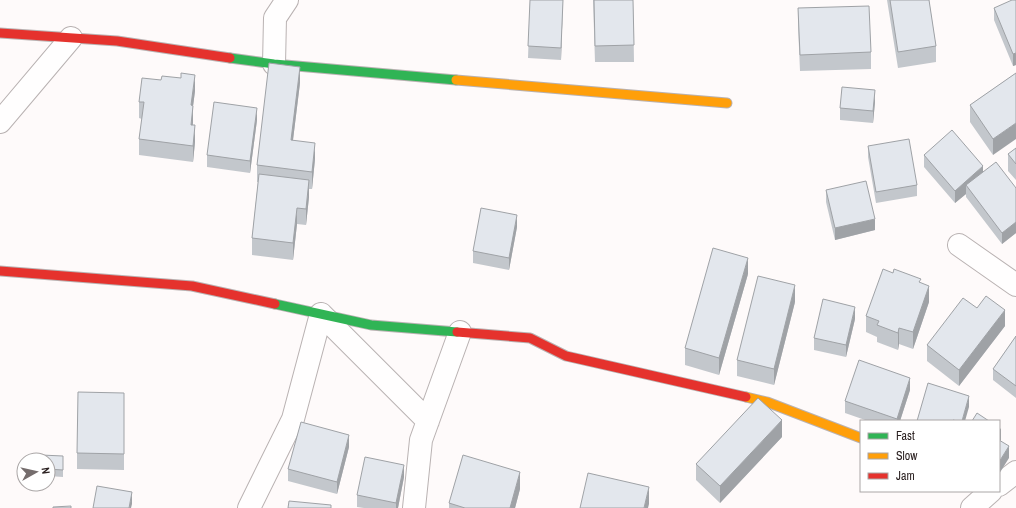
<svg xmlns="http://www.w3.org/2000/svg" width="1016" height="508" viewBox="0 0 1016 508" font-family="'Archivo Narrow',sans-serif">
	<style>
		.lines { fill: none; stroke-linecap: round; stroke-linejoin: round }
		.street-casing { stroke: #b9b2b2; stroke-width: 24 }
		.fast-casing { stroke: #b9b2b2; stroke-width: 11 }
		.slow-casing { stroke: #b9b2b2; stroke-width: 11 }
		.jam-casing { stroke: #b9b2b2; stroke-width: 11 }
		.street { stroke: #fffefe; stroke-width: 22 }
		.fast { stroke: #30b455; stroke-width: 9 }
		.slow { stroke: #ff9f0a; stroke-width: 9 }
		.jam { stroke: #e5322d; stroke-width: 9 }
		.wall { fill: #c3c7cc }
		.shaded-wall { fill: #9fa2a6 }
		.building { fill: #e3e7ed; stroke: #9fa2a6 }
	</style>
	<rect width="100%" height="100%" fill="#fefafa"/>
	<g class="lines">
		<!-- street casing -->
		<g class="street-casing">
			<path id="street" d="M274,64L275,18L287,0
				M0,122L71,38
				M959,245L1016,285
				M321,314L428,421
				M999,485L1016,472
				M249,508L293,419L321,314
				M414,508L421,440L460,332
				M972,508L991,491"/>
		</g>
		<!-- fast casing -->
		<g class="fast-casing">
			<path id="fast" d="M230,58L274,64L456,80
				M275,304L371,325L457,332"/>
		</g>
		<!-- slow casing -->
		<g class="slow-casing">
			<path id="slow" d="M456,80L727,103
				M746,397L767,402L861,438"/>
		</g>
		<!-- jam casing -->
		<g class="jam-casing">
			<path id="jam" d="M0,33L117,41L230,58
				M0,271L192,286L275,304
				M457,332L530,338L566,356L746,397"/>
		</g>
		<!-- street -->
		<use href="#street" class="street"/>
		<!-- fast -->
		<use href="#fast" class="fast"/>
		<!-- slow -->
		<use href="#slow" class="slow"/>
		<!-- jam -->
		<use href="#jam" class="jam"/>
	</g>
	<!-- wall -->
	<path class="wall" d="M530,0H563L561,60L528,58Z
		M593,0H633L634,62H595Z
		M887,0H929L936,46V62L898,68Z
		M1016,0V65L1013,66L994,20V8Z
		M798,8L871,52V69L800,71L798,25Z
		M1016,73L993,155L970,122V105Z
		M300,83L293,140L315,159L312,189H309V197L306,225L297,224L293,260L252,255V238L258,182H257V165Z
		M195,91L193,106V125L195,142L193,162L139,155V139L142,119L139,118V102Z
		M875,102L873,123L840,120V108Z
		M257,120L250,173L207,167V155Z
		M868,146L917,185V196L876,203L868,157Z
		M1016,148V180L1008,171V154Z
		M924,155L983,172L1016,188V233L1002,244L966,197V194L955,203L924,167Z
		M826,190L875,230L835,240L826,202Z
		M517,227L509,270L473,263V251Z
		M748,274L719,375L685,365V348Z
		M921,283L929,302L913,349L899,344L898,350L877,342V337L866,332V316Z
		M795,302L774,385L737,376V360Z
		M977,308L1005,326L959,386L927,361V345Z
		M855,319L846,357L814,350V338Z
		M1016,336V398L993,380V369Z
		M910,390L900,421H868L845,413V401Z
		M124,393V470L77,469V453Z
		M782,437L720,503L696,480V464Z
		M349,447L337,494L288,481V469Z
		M48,460L63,462V477L48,476Z
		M404,477L398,508H364L357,507V495Z
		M520,489L515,508H449V503Z"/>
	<!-- shaded-wall -->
	<path class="shaded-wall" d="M563,0L561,60V48Z
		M1016,53V65L1013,66V54Z
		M300,67V83L291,156V140Z
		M195,75V91L191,122V105Z
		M875,90V102L873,123V111Z
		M193,106V122L191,141V125Z
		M257,108V120L250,173V161Z
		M1016,123V139L993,155V139Z
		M195,125V142L193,162V146Z
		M315,143V159L312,189V172Z
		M983,166V178L966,185V194L955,203V191Z
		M309,180V197L306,225V209Z
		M297,208V224L293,260V243Z
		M517,215V227L509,270V258Z
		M875,219V230L835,240V228Z
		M1016,222V233L1002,244V233Z
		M748,258V274L719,375V358Z
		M795,285V302L774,385V369Z
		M929,286V302L913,349V332Z
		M855,307V319L846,357V345Z
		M1005,310V326L959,386V370Z
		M899,328V344L898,350V333Z
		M910,378V390L900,421H897V419Z
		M969,396V407L965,421H962Z
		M782,420V437L720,503V486Z
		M1001,428V440L999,443V431Z
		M349,435V447L337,494V482Z
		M1009,446V458L999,474V462Z
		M404,465V477L398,508H396V503Z
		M520,472V489L515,508H510Z
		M649,487V504L648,508H644Z
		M132,492V504L131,508H129Z"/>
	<!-- building -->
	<path class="building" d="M530,0H563L561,48L528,46Z
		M594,0H633L634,45L595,46Z
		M890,0H929L936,46L898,52Z
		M1012,0H1016V53L1013,54L994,8Z
		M869,6L871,52L800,55L798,8Z
		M269,63L300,67L291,140L315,143L312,172L257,165Z
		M181,73L195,75L191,105L193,106L191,125H195L193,146L139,139L144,102H139L142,78L161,80L162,76L181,78Z
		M1016,73V123L993,139L970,105Z
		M842,87L875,90L873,111L840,108Z
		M214,102L257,108L250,161L207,155Z
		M952,130L983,166L955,191L924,155Z
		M909,139L917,185L876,192L868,146Z
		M1016,148V164L1008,154Z
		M996,162L1016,188V222L1002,233L966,185Z
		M259,174L309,180L306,209L297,208L293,243L252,238Z
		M866,181L875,219L835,228L826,190Z
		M481,208L517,215L509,258L473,251Z
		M713,248L748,258L719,358L685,348Z
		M883,269L893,273L894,269L921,279L919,282L929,286L913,332L899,328L898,333L877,325L879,321L866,316Z
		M758,276L795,285L774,369L737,360Z
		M986,296L1005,310L959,370L927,345L963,298L977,308Z
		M823,299L855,307L846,345L814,338Z
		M1016,336V386L993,369Z
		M859,360L910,378L897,419L845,401Z
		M928,383L969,396L962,421H957L953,420V421H917Z
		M78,392L124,393V454L77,453Z
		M758,398L782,420L720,486L696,464Z
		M977,413L989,421H972Z
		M301,422L349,435L337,482L288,469Z
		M999,440L1009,446L999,462Z
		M41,455L63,456V470L48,469V460H41Z
		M463,455L520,472L510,508H465L449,503Z
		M365,457L404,465L396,503L357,495Z
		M588,473L649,487L644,508H580Z
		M97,486L132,492L129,508H93Z
		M289,501L331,505V508H288Z
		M71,506V508H53V507Z"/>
	<!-- legend -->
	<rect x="860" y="420" width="140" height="72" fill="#ffffff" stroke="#aaa6a6"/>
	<rect x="868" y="433" width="20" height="6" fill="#30b455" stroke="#aaa6a6"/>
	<text x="896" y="440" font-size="12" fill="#2b2121">Fast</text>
	<rect x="868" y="453" width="20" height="6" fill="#ff9f0a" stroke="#aaa6a6"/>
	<text x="896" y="460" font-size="12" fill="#2b2121">Slow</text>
	<rect x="868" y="473" width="20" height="6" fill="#e5322d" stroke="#aaa6a6"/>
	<text x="896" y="480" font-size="12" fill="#2b2121">Jam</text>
	<!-- north arrow -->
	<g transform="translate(36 472) rotate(82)"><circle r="19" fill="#ffffff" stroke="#aaa6a6"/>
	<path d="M0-3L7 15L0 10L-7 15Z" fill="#756d6d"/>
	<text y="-6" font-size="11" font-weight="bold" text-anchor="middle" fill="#2b2121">N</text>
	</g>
</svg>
